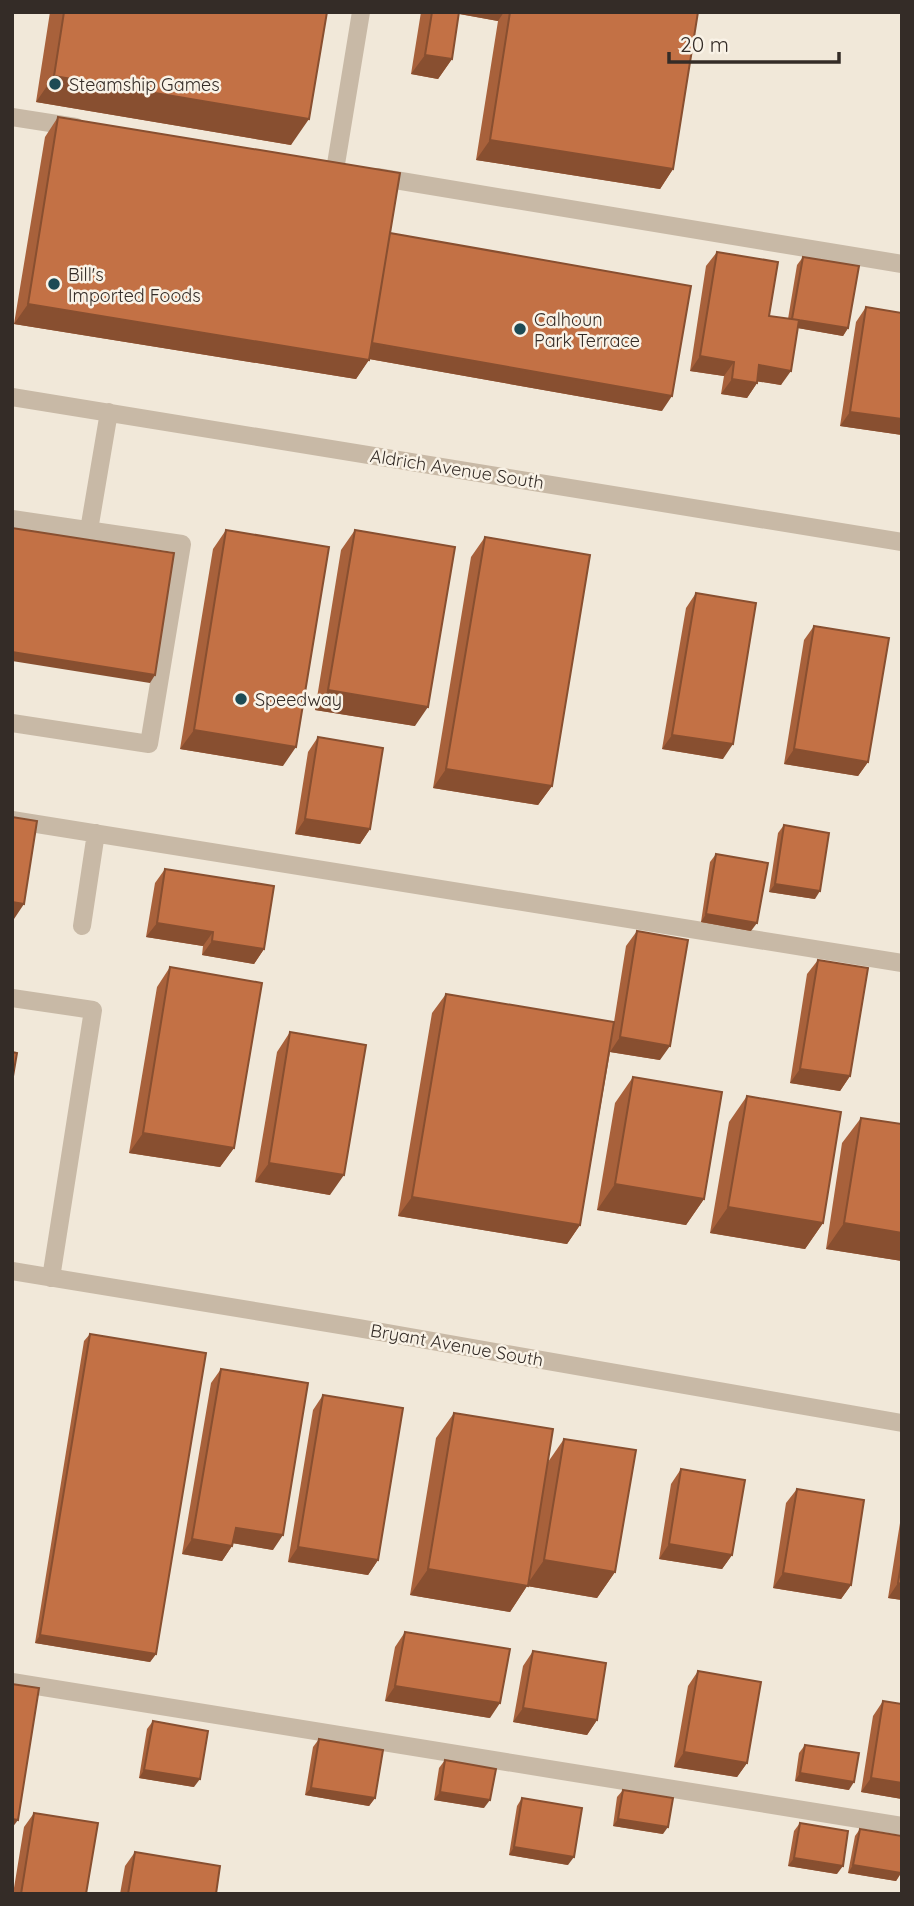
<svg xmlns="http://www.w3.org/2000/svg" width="914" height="1906" viewBox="0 0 914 1906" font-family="Quicksand,sans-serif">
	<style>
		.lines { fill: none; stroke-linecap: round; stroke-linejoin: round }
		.minor { stroke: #c8b9a6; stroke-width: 18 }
		.wall { fill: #a8613b }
		.shaded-wall { fill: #884f30 }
		.building { fill: #c37145; stroke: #884f30; stroke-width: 2 }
		.poi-dot { fill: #1d4b55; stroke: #f9f2e6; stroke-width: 2.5 }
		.labels { text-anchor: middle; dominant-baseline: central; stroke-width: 5; stroke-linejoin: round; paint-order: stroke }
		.poi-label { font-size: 18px; fill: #342c27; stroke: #f9f2e6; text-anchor: start }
		.street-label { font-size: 18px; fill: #342c27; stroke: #f9f2e6 }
	</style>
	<rect width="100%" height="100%" fill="#f1e8d9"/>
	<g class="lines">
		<!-- minor -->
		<path class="minor" d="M12,117L76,127
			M335,170L361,12
			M377,177L902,264
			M12,397L902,542
			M12,519L182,544L149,744L12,723
			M89,530L109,412
			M12,820L902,963
			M82,926L96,833
			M12,998L93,1010L51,1278
			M12,1271L358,1328L902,1423
			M12,1682L902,1826"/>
	</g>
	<!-- wall -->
	<path class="wall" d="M50,12H327L291,145L36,102Z
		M421,12H698L673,169L660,189L476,160L498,21L459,14L452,59L438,79L411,74Z
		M58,117L390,233L662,411L369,359L356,379L14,324L45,137Z
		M717,252L769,316L788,319L797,265L803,257L848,328L843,336L798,328L781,385L757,381V383L747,398L721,394L724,376L690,371L706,266Z
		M866,307L902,313V435L840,426L856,322Z
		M226,530L283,766L180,749L213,549Z
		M355,530L415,726L315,710L341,550Z
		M485,537L552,786L538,805L433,788L471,557Z
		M696,593L723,759L662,749L686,608Z
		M814,626L868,762L858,776L784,764L804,640Z
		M318,737L370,829L360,844L295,834L308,752Z
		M784,825L815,899L769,892L778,833Z
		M716,854L751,931L701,922L710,862Z
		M165,869L264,949L254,964L202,955L203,946L146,937L155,883Z
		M637,931L660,1060L610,1052L580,1225L567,1244L398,1216L432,1013L446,994L614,1022L626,946Z
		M818,960L850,1076L840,1091L790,1083L807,974Z
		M170,967L234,1148L220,1167L129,1153L157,987Z
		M290,1032L330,1195L255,1182L277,1052Z
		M633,1077L704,1199L686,1225L597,1210L615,1103Z
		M747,1096L823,1223L805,1249L710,1233L729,1122Z
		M861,1118L902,1124V1261L826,1249L842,1143Z
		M90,1334L156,1654L150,1662L35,1643L84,1341Z
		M221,1369L273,1550L232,1543V1546L222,1561L182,1554L211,1383Z
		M323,1395L378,1560L368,1575L288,1562L313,1410Z
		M454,1413L548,1462L564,1439L615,1572L597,1598L527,1586L510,1612L410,1595L436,1438Z
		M681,1469L732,1555L722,1569L659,1559L671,1484Z
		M797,1489L851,1585L841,1599L773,1588L786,1503Z
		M902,1521V1600L888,1598L900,1523Z
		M405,1632L490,1718L385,1701L395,1647Z
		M533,1651L597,1720L587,1735L513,1722L523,1666Z
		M698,1671L747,1763L737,1777L674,1767L688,1686Z
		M883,1701L902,1799L861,1792L873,1716Z
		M153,1721L194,1787L139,1778L147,1729Z
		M319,1739L375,1798L369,1806L305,1795L313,1747Z
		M805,1745L849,1790L795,1781L799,1753Z
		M445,1760L484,1808L434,1800L439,1768Z
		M623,1790L663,1834L613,1826L617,1797Z
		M522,1798L568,1865L509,1855L517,1806Z
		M34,1813L86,1894H13L24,1827Z
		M800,1823L837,1874L788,1866L794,1831Z
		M860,1829L901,1873L896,1881L848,1873L855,1836Z
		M135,1852L216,1894H120L125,1866Z"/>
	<!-- shaded-wall -->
	<path class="shaded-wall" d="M449,12H504L498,21Z
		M425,55L452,59L438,79L411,74Z
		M54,76L309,119L291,145L36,102Z
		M490,140L673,169L660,189L476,160Z
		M28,304L369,360L356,379L14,324Z
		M792,319L848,328L843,336L786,326Z
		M368,343L672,396L662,411L358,357Z
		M700,356L734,362L724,376L690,371Z
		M759,365L791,371L781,385L748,380Z
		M732,379L757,383L747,398L721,394Z
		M850,412L902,419V435L840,426Z
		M12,652L155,675L150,683L12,661Z
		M328,690L428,707L415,726L315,710Z
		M194,730L296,747L283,766L180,749Z
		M672,735L733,744L723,759L662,749Z
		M794,749L868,762L858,776L784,764Z
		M446,769L552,786L538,805L433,788Z
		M305,819L370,829L360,844L295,834Z
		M775,884L820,891L815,899L769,892Z
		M12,902L24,904L14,919H12Z
		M706,914L757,923L751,931L701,922Z
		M157,923L213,932L203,946L146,937Z
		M212,941L264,949L254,964L202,955Z
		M620,1037L670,1046L660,1060L610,1052Z
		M800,1069L850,1076L840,1091L790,1083Z
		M143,1133L234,1148L220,1167L129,1153Z
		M269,1163L344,1175L330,1195L255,1182Z
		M615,1184L704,1199L686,1225L597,1210Z
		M412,1197L580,1225L567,1244L398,1216Z
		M728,1207L823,1223L805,1249L710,1233Z
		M844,1223L902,1233V1261L826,1249Z
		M236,1528L283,1535L273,1550L226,1542Z
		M192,1539L232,1546L222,1561L182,1554Z
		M669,1544L732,1555L722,1569L659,1559Z
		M298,1547L378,1560L368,1575L288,1562Z
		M544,1560L615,1572L597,1598L527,1586L510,1612L410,1595L428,1569L526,1586Z
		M783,1573L851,1585L841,1599L773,1588Z
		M898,1583L902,1584V1600L888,1598Z
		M40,1635L156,1654L150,1662L35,1643Z
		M395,1686L500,1703L490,1718L385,1701Z
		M523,1708L597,1720L587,1735L513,1722Z
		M684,1752L747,1763L737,1777L674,1767Z
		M144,1770L200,1779L194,1787L139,1778Z
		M800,1773L854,1782L849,1790L795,1781Z
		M871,1778L902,1783V1799L861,1792Z
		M311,1788L375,1798L369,1806L305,1795Z
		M440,1792L490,1800L484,1808L434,1800Z
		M12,1819L18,1820L12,1828Z
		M618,1819L668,1827L663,1834L613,1826Z
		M514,1847L574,1857L568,1865L509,1855Z
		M794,1858L843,1866L837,1874L788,1866Z
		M853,1865L901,1873L896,1881L848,1873Z"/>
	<!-- building -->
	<path class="building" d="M64,12H327L309,119L54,76Z
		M432,12H459L452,59L425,55Z
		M510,12H698L673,169L490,140Z
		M58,117L400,173L369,360L28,304Z
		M390,233L691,286L672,396L372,343Z
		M717,252L778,262L769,316L799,320L791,371L759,365L757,383L732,379L734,362L700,356Z
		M803,257L859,266L848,328L792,319Z
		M866,307L902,313V419L850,412Z
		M12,528L174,553L155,675L12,652Z
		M226,530L329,547L296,747L194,730Z
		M355,530L455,547L428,707L328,690Z
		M485,537L590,555L552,786L446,769Z
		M696,593L756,603L733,744L672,735Z
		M814,626L889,638L868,762L794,749Z
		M318,737L383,748L370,829L305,819Z
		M12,817L37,821L24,904L12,902Z
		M784,825L829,833L820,891L775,884Z
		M716,854L768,863L757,923L706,914Z
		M165,869L274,886L264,949L212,941L213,932L157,923Z
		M637,931L688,940L670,1046L620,1037Z
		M818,960L868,968L850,1076L800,1069Z
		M170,967L262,983L234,1148L143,1133Z
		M446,994L614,1022L580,1225L412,1197Z
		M290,1032L366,1045L344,1175L269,1163Z
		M12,1052L17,1053L12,1082Z
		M633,1077L722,1092L704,1199L615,1184Z
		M747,1096L841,1112L823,1223L728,1207Z
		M861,1118L902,1124V1233L844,1223Z
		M90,1334L206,1353L156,1654L40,1635Z
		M221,1369L308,1383L283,1535L236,1528L232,1546L192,1539Z
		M323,1395L403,1408L378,1560L298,1547Z
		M454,1413L553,1429L528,1586L428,1569Z
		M564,1439L636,1450L615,1572L544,1560Z
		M681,1469L745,1480L732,1555L669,1544Z
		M797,1489L864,1500L851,1585L783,1573Z
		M902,1559V1584L898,1583Z
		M405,1632L510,1649L500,1703L395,1686Z
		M533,1651L606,1663L597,1720L523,1708Z
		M698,1671L761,1682L747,1763L684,1752Z
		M12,1684L39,1688L18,1820L12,1819Z
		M883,1701L902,1704V1783L871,1778Z
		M153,1721L208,1731L200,1779L144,1770Z
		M319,1739L383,1750L375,1798L311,1788Z
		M805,1745L859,1753L854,1782L800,1773Z
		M445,1760L496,1769L490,1800L440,1792Z
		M623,1790L673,1798L668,1827L618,1819Z
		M522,1798L582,1808L574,1857L514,1847Z
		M34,1813L98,1823L86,1894H21Z
		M800,1823L848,1831L843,1866L794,1858Z
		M860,1829L902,1836L901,1873L853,1865Z
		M135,1852L220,1866L216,1894H128Z"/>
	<!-- markers -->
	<g class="poi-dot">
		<circle cx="55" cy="84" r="7"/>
		<circle cx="54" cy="284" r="7"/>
		<circle cx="520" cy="329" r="7"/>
		<circle cx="241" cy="699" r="7"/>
	</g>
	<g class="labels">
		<!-- poi labels -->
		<g class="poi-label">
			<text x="69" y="84">Steamship Games</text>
			<text x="68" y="274">Bill's<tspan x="68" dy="21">Imported Foods</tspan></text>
			<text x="534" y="319">Calhoun<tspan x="534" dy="21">Park Terrace</tspan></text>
			<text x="255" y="699">Speedway</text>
		</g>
		<!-- street labels -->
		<g class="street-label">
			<text transform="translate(457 469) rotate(9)">Aldrich Avenue South</text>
			<text transform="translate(457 1345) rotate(10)">Bryant Avenue South</text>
		</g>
	</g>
	<!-- border -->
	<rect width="914" height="1906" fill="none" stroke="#342c27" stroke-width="28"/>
	<!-- scale -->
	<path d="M669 52v10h170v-10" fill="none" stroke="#342c27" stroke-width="3.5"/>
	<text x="680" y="52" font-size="21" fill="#342c27" stroke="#f9f2e6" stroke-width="5" paint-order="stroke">20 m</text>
</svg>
